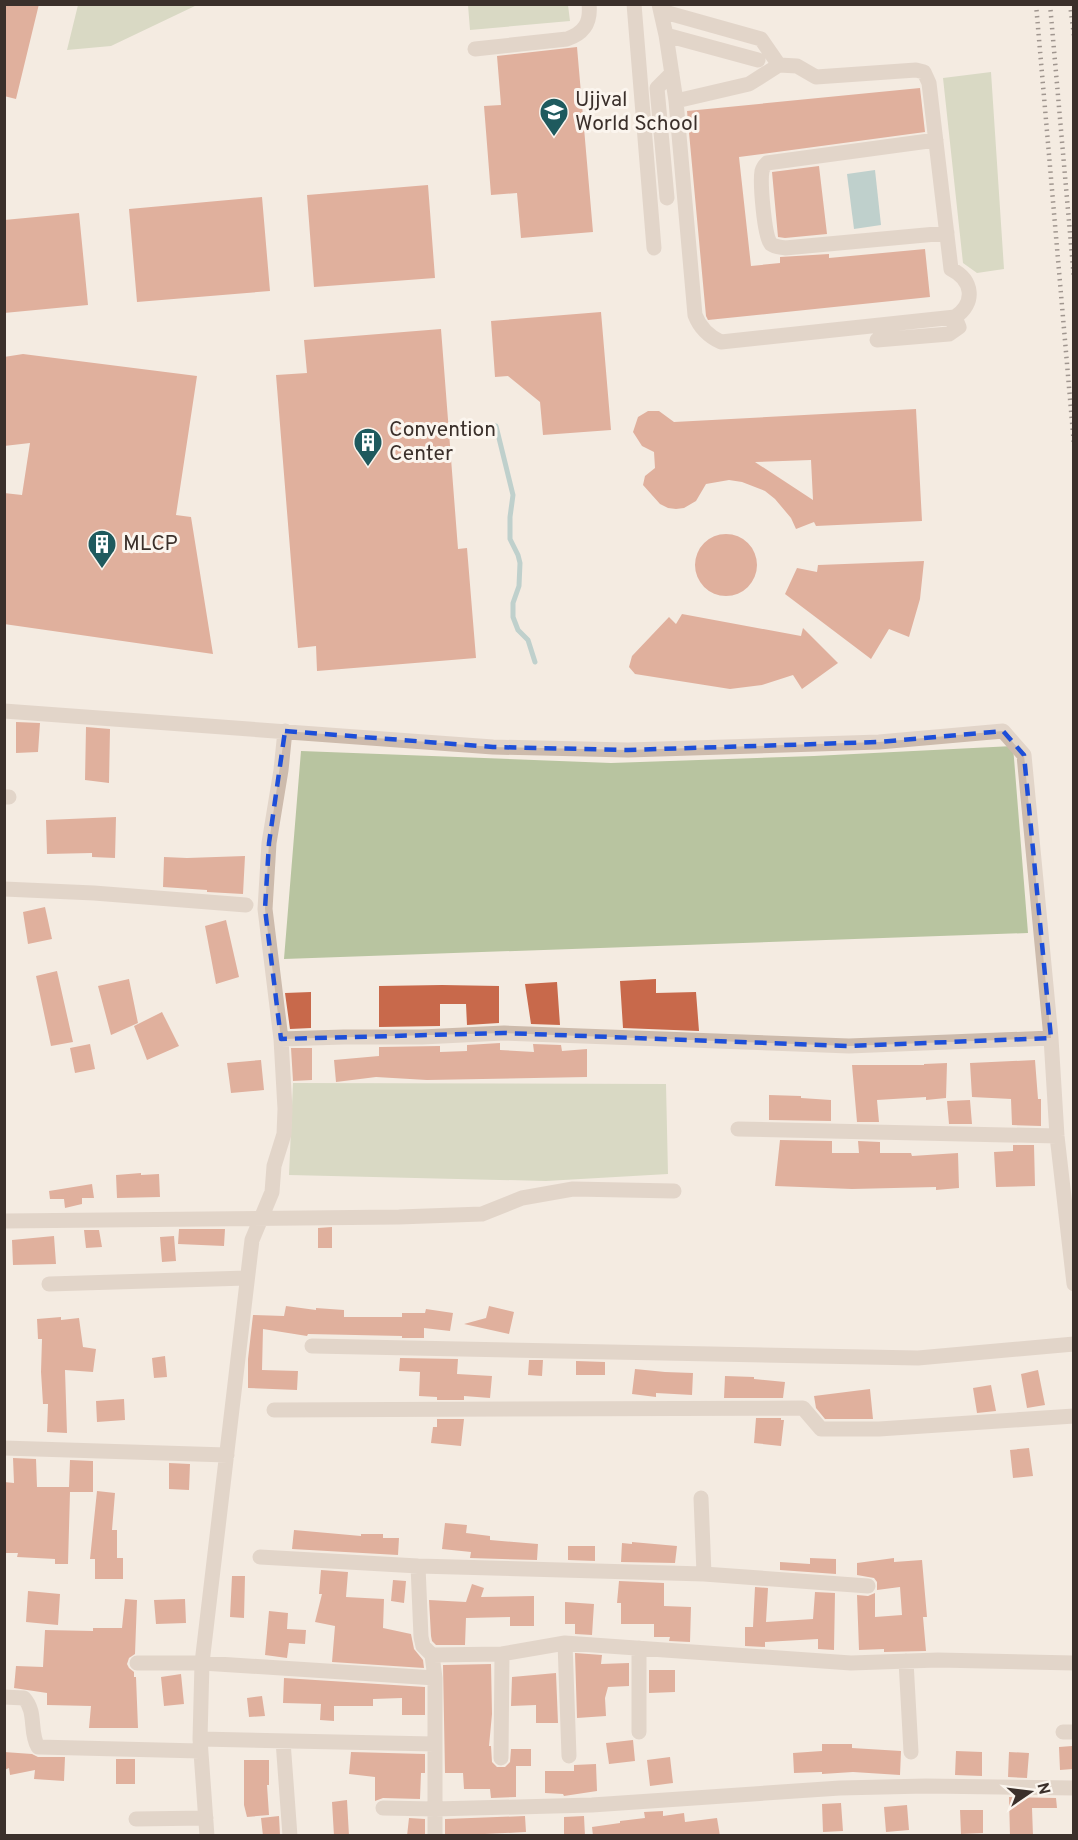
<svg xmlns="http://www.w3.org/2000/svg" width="1078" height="1840" viewBox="0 0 1078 1840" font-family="Overpass,sans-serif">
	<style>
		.green { fill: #b8c4a0 }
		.water { fill: #7fb0b2 }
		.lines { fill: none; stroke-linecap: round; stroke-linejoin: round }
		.stream { stroke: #7fb0b2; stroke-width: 5 }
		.building { fill: #c8694b; fill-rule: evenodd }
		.minor { stroke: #cdbbac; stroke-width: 15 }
		.rail { stroke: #3b302b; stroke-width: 4.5; stroke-dasharray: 1.5 4.5; stroke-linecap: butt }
		.marked { fill: none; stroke: #1d4ed8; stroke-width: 4.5; stroke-dasharray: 12 8; stroke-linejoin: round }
		.labels { text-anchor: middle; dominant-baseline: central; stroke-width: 6; stroke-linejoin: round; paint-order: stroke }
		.poi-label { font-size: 21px; fill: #3b302b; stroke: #fbf5ee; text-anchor: start }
	</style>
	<rect width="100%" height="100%" fill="#f4ebe1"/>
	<!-- green -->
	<path class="green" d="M78,5V4L197,5L111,46L67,50Z
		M468,5H568L570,21L470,30Z
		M991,72L1004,269L977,273L963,263L943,78Z
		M1013,746L1028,933L284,959L301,751L611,763L814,756Z
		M293,1083L666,1084L668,1174L546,1181L289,1175Z"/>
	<!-- water -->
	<path class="water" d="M875,170L881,225L854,229L847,174Z"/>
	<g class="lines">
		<!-- stream -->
		<path class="stream" d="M496,426L513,495L510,517V539L518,555L520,563L519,586L513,603V617L518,630L528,640L535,662"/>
	</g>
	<!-- building -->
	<path class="building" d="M4,4H39L16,99L4,96Z
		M577,47L593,232L521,238L517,193L491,195L484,106L501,105L497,56Z
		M920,88L925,132L739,157L751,266L780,263V257L829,254V258L925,249L930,297L708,320L706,316L687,111Z
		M819,166L827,234L785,238L778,237L772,172Z
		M428,185L435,278L314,287L307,195Z
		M262,197L270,291L137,302L129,209Z
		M79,213L88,305L4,313V220Z
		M601,312L611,430L543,435L540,402L508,376L495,377L491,321Z
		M441,329L458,549L467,548L476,658L317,671L316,646L298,648L276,375L307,373L304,340Z
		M23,354L197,376L176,515L191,517L213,654L4,624V493L22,495L30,443L4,446V357Z
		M916,409L922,521L816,526L814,522L796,529L791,518L775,499L765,491L742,482L729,480L706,484L696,501L684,508L676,509L668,508L660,504L643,485L645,476L655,468L654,452L642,446L633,432L638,417L648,411H659L674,422ZM811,460L813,500L755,462Z
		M695 565a31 31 0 1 1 62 0a31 31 0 1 1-62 0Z
		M924,561L920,599L909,637L889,629L871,659L785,594L797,568L817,572L818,565Z
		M682,614L801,636L803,628L838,663L802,689L793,675L762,685L730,689L635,674L629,667L632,656L669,617L676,624Z
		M16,722L40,723L38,752L16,753Z
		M86,727L110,729L109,783L85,780Z
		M116,817L115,858L92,857V853L47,854L46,820Z
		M245,856L243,894L207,892V890L163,887L164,857L187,858Z
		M45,907L52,939L28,944L23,912Z
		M226,920L239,977L216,984L205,926Z
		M57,971L73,1042L51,1046L36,976Z
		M129,979L138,1023L111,1035L98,986Z
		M656,979V993L696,992L699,1031L623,1028L620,981Z
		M557,982L560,1025L531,1024L525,984Z
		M442,985L499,986V1023L467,1025L466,1004H440V1026L379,1027V986Z
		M311,992V1028L290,1029L285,993Z
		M162,1012L179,1046L147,1060L134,1026Z
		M500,1043V1050L534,1052L533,1044L561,1045L562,1051L587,1049V1077L427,1080L376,1077L336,1082L334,1060L379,1056V1047L440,1046V1052L467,1051V1045Z
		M90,1044L95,1069L75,1073L70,1048Z
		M291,1048H312V1080L293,1081Z
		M261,1060L264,1090L231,1093L227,1063Z
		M1035,1060L1038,1099H1041V1126L1012,1125L1011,1099L972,1097L970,1063Z
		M947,1063L946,1098L926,1100V1097L877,1100L879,1122H857L852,1065H924V1064Z
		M769,1095L801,1096V1098L831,1100V1121L769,1120Z
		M970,1100L972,1124H949L947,1101Z
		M780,1140L832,1141V1153H859L858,1141L880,1142V1153H911L912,1156L958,1153L959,1188L936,1190V1187L852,1189L775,1186Z
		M1013,1145H1034L1035,1186L996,1187L994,1152L1013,1151Z
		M141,1173V1175L159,1174L160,1197L117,1198L116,1175Z
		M92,1184L94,1198H82V1204L65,1208L64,1199H50L49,1191Z
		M332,1227V1248H318V1228Z
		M179,1229H225L224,1246L178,1244Z
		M84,1230H99L102,1247L86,1248Z
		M54,1236L56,1264L13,1265L12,1240Z
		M174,1236L176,1261L162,1262L160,1237Z
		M286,1306L316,1310V1308L344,1310V1317H402V1313H425L426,1309L453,1313L450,1331L424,1328V1338H402V1336L308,1334L307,1336L263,1329L262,1370L298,1371L297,1390L248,1388V1359L253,1315L284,1316Z
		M489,1306L514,1312L509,1334L464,1324L486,1318Z
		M61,1317V1320L79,1318L83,1347L96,1349L93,1372L65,1370L67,1433L47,1432L48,1404H43L41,1372L42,1339H38L37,1319Z
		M165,1356L167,1377L154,1378L152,1358Z
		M400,1358L458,1359L457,1374L492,1376L490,1398L464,1396V1400H437V1397L419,1396L420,1372L399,1371Z
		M529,1360H543L542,1376L528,1375Z
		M576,1361L605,1362V1375H576Z
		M635,1369L665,1372L693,1373L692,1395L656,1393V1397L632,1394Z
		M1038,1370L1045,1405L1027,1408L1021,1374Z
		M725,1376L754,1377V1379L785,1382L783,1398H724Z
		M991,1385L996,1411L977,1413L973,1388Z
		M870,1389L873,1419H825L816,1408L814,1396Z
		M124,1399L125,1420L97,1422L96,1401Z
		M756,1418H781V1420H784L781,1446L754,1443Z
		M437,1419H464L461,1446L431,1443L433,1427H437Z
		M1029,1448L1033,1476L1013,1478L1010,1450Z
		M13,1458L36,1459L37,1487H69L70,1460L93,1461V1492H70L68,1564H55V1559L17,1557L18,1553H4V1482L14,1483Z
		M169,1463L190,1464L189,1490L169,1489Z
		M97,1491L115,1493L112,1530H117V1558H123V1579H95V1559H90Z
		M445,1523L467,1525L466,1533L490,1536V1540L538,1544L537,1560L470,1558L471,1552L442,1549Z
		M294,1530L361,1536V1534H383V1538H399L398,1555L292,1549Z
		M632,1542L677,1546L675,1563L621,1562L622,1543L632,1544Z
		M568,1546H595V1561L568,1560Z
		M810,1558L836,1559V1574L780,1570V1562L810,1564Z
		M894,1558V1562L922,1560L927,1617H923L926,1651L884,1652V1649L859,1650L857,1595L868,1596L875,1593V1617L902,1615L900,1587L877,1590V1582L874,1578L857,1575V1563Z
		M321,1570L348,1572L346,1597L384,1599L383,1628L411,1634L414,1649L423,1660L424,1668L332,1662L335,1626L315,1622L322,1594H319Z
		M232,1576H245L244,1618L230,1617Z
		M393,1580L406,1581L404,1603L391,1601Z
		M619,1581L664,1583V1606L691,1607L690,1642L669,1641L670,1637H654V1624H621V1603H617Z
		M472,1584L484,1588L481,1597L534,1596V1626H510V1617L466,1618L465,1645H436L432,1641L431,1636L429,1600L466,1602Z
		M755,1587L768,1588L766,1622L813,1619L815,1592L835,1593L834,1650L818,1649V1639L765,1642V1647L745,1646V1627H753Z
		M28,1591L60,1594L58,1625L26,1622Z
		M125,1599L137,1600L135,1654L129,1658L127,1664L129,1668L134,1672V1677H136L138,1728H89L91,1706L47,1705V1693L14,1688L16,1666L43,1667L45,1630L93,1631V1628H122Z
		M185,1599L186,1623L156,1624L154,1600Z
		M565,1602L594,1604L592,1635L575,1634V1624H565Z
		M269,1611L288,1613L287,1629L306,1630L305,1644L289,1643L287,1658L265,1655Z
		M575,1653L602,1655L601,1664L629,1663V1686L608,1687L605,1698L606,1716L577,1718Z
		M491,1664L492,1714L489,1746H491L492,1762L497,1767H505L510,1762L511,1749H531V1766H516V1797L491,1798L490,1789H464L463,1773H445L443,1665Z
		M649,1670H675V1692L649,1693Z
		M556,1673L558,1723H536V1705L511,1706L512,1677Z
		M181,1674L184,1704L164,1706L161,1677Z
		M284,1678L425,1687V1715H402V1698L373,1699V1706H334V1721L320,1720L321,1704L283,1703Z
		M262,1696L265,1716L249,1717L247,1698Z
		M633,1740L635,1761L609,1764L606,1743Z
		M822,1744H852V1748L901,1751L900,1775L853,1772L822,1774V1772L794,1773L793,1753L822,1751Z
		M1072,1746L1073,1769L1060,1770L1059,1747Z
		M956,1751L982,1752V1776L955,1775Z
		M4,1752L32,1754L38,1757H65L64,1781L34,1779L35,1770L10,1775L9,1768L4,1770Z
		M351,1752L425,1754V1773H421L420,1799L383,1798L375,1801V1777L349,1774Z
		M1009,1752L1029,1753L1027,1778L1008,1777Z
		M670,1757L673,1783L650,1786L647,1760Z
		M116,1759H135V1784H116Z
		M244,1760H269V1785H267L269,1815L247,1817L244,1805Z
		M596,1764L597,1791L564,1796L563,1794L545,1793V1771H574V1765Z
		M1009,1797L1056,1798L1057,1808H1032L1033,1836H1010Z
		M347,1800L349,1836H334L332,1802Z
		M841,1803L843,1831L823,1832L822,1804Z
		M907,1805L909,1830L886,1832L884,1807Z
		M960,1810H983V1833L961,1834Z
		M663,1811V1816L684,1813L685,1822L717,1818L720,1836H593L592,1827L620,1823V1821L645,1818L644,1812Z
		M279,1816L280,1835L263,1836L261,1818Z
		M525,1816L526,1832L445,1836V1819Z
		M584,1816L585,1836H564V1817Z
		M409,1818L425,1819V1836H407Z"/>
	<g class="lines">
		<!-- minor -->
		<path class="minor" d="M634,4L654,248
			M659,4L666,35L676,101
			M661,11L761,39L779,65
			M666,35L758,60
			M475,49L567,39C585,33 591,22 589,4
			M779,65L797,66L816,77L916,70L924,72L929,83L951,269C973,280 976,303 955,317L721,342C708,336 700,328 695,315L676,101L749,84Z
			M936,140L767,163C764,166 763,167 762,171C760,182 764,236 771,244C775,247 780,247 785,248L947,233
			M667,198L657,88L672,73
			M877,340L949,334L959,327L955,317
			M4,711L493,747L628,750L879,742L1003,731L1024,755L1051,1038L1057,1136L1074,1284
			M4,797H9
			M4,889L94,893L246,905
			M281,1039L344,1037H422L504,1033L849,1046L1051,1038
			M738,1129L1057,1136
			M4,1221L399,1217L482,1214L522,1198L573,1189L674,1191
			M49,1284L247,1278
			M312,1346L918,1358L1074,1344
			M274,1410L803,1408L821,1429H879L1074,1416
			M4,1448L227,1455
			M701,1498L704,1574
			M260,1557L418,1566L704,1574L868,1586
			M418,1566L421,1637L423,1646L432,1655
			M565,1643L569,1756
			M639,1648V1732
			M906,1661L911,1752
			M137,1663H202L435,1678
			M4,1697L24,1698C37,1712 29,1732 38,1747L200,1751
			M1063,1732H1074
			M200,1739L434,1744
			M283,1741L290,1836
			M501,1758L502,1654
			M383,1808L435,1809L592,1805L840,1788L926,1786L1074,1788
			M136,1819L206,1818
			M207,1836L200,1739L202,1663L252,1240L272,1192L274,1166L284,1134L285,1109L281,1039L265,909L269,843L281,770L285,731
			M435,1836V1678L432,1655L502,1654L565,1643L851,1663L938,1660L1074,1663"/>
		<!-- rail -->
		<path class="rail" d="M1036,4L1074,445
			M1050,4L1074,279
			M1070,4L1074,36"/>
	</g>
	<!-- marked area -->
	<path d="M0 0H1078V1840H0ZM285,731L493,747L628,750L879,742L1003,731L1024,755L1051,1038L849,1046L504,1033L281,1039L265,909L269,843Z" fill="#f4ebe1" fill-opacity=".55" fill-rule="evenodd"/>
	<path class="marked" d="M285,731L493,747L628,750L879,742L1003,731L1024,755L1051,1038L849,1046L504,1033L281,1039L265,909L269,843Z"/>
	<!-- icons -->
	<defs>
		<g id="school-pin" transform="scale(1.5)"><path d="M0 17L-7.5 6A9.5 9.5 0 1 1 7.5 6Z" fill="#1f5a5e" stroke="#fbf5ee"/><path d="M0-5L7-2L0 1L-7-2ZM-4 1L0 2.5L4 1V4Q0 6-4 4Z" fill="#fff"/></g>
		<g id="building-pin" transform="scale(1.5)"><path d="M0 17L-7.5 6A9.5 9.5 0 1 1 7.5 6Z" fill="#1f5a5e" stroke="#fbf5ee"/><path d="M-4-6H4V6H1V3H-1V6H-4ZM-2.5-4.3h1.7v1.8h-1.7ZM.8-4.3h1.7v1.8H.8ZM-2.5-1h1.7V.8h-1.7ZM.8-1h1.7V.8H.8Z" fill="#fff"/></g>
	</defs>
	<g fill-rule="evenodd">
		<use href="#school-pin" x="554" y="112"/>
		<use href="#building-pin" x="368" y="442"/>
		<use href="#building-pin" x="102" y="544"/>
	</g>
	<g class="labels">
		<!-- poi labels -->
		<g class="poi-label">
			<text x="575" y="100">Ujjval<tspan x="575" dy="24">World School</tspan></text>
			<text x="389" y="430">Convention<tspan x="389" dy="24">Center</tspan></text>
			<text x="123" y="544">MLCP</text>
		</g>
	</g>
	<!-- border -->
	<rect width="1078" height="1840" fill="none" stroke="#3b302b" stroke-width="12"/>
	<!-- north arrow -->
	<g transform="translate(1030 1792) rotate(76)" stroke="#fbf5ee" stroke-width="4.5" paint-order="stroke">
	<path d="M0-4.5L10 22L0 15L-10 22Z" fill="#3b302b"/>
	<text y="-9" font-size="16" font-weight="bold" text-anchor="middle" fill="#3b302b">N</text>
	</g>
</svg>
